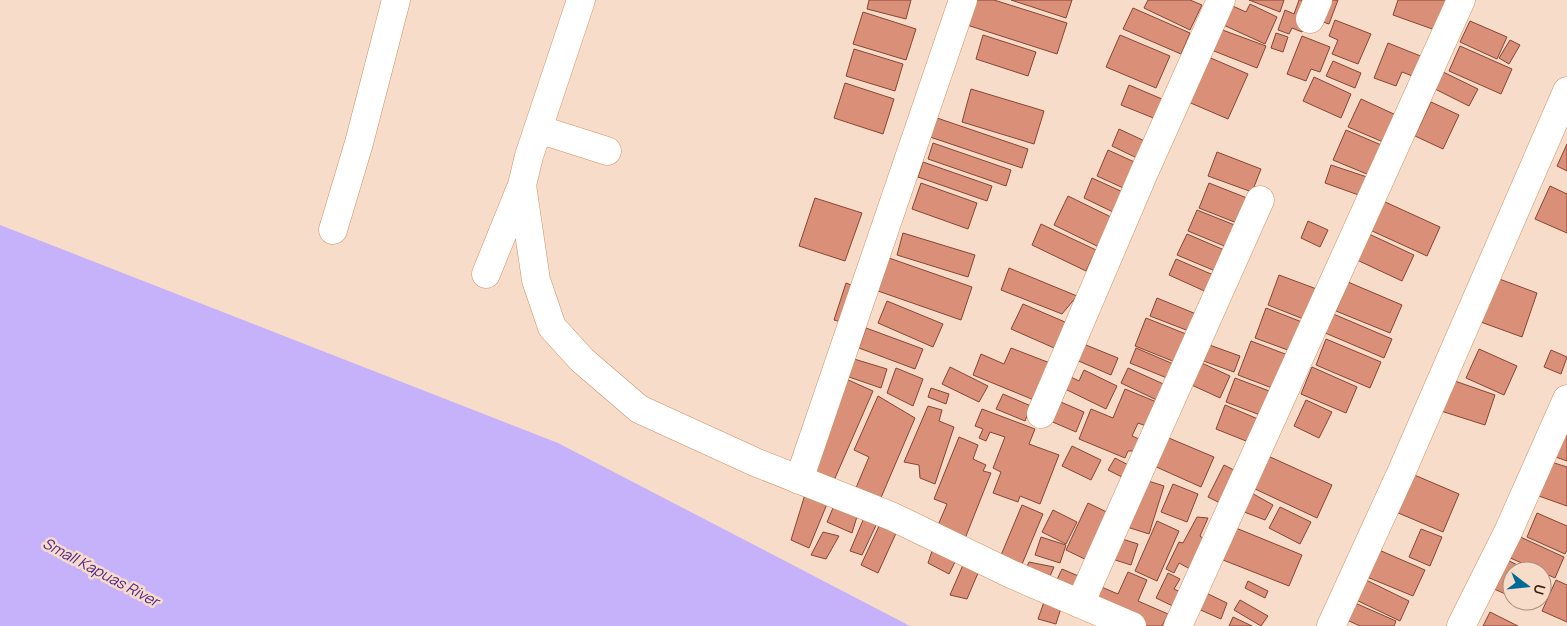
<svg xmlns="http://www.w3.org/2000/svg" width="1567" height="626" viewBox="0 0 1567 626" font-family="Manrope,sans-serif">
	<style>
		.water { fill: #c6b1fb }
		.building { fill: #da8f79; stroke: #894532 }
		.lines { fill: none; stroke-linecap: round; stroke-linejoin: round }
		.minor-casing { stroke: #cf9163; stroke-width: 29 }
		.minor { stroke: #fff; stroke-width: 28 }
		.labels { text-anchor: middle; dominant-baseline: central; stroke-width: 5; stroke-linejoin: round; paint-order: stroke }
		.water-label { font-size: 15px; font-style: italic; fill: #50268d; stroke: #f7dcc9 }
	</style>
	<rect width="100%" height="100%" fill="#f7dcc9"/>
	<!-- water -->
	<path class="water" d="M0,225L558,443L910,626H0Z"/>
	<!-- building -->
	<path class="building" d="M869,0H911L906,19L867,9Z
		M975,0H994L1067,23L1057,54L967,25Z
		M1011,0H1072L1066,18Z
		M1148,0H1190L1202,5L1190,30L1144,8Z
		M1249,0H1284L1280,12Z
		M1299,0H1314L1302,32L1292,28L1289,34L1278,30L1285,10L1294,14Z
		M1321,0H1338L1329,24L1314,19Z
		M1398,0H1449L1438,31L1393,15Z
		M1226,3L1246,12L1250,4L1277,17L1265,44L1217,22Z
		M1133,8L1190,33L1181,54L1123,29Z
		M863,12L916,29L906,60L853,44Z
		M1335,20L1371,34L1358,64L1332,54L1338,40L1329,36Z
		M1470,21L1507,37L1497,59L1460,42Z
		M1217,28L1266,46L1257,68L1209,49Z
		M1276,33L1288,37L1283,52L1271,48Z
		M983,35L1036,52L1028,76L976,59Z
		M1120,35L1170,56L1156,88L1106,67Z
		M1302,36L1330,47L1320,72L1311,69L1306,81L1287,74Z
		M1510,40L1520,45L1509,64L1499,58Z
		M1388,43L1423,57L1415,77L1402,72L1396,86L1374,78Z
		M1460,46L1512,69L1501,94L1449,71Z
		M854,49L903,64L895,91L846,76Z
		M1206,56L1248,74L1228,119L1186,101Z
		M1333,61L1361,73L1355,88L1326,76Z
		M1439,70L1478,89L1469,106L1431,87Z
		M1314,77L1351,94L1341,118L1303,101Z
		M845,83L894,99L883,134L834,118Z
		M1129,85L1169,102L1161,121L1121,105Z
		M971,89L1044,111L1034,144L962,122Z
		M1361,99L1396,115L1383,142L1348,127Z
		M1431,102L1459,115L1443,149L1415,136Z
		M937,118L1028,149L1022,168L930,137Z
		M1119,129L1151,144L1143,161L1112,146Z
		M1346,130L1386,147L1374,177L1333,160Z
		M933,143L1011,170L1006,186L928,159Z
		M1567,144V171L1557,166Z
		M1108,150L1141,165L1130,191L1097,176Z
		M1217,152L1261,169L1252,192L1208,176Z
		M923,162L992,186L987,201L918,177Z
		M1331,165L1373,179L1367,198L1325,183Z
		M1092,178L1125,193L1115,213L1084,198Z
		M921,183L977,203L968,229L912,209Z
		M1209,183L1252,200L1242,225L1199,208Z
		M1550,186L1567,194V233L1535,219Z
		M1068,196L1113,218L1099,247L1054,225Z
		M815,198L862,213L845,261L799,246Z
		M1383,201L1440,227L1427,256L1370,230Z
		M1197,210L1242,228L1234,250L1188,231Z
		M1308,221L1328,230L1320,247L1301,238Z
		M1041,224L1096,250L1086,271L1032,245Z
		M903,233L975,255L968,277L897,255Z
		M1187,234L1229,252L1220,273L1177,255Z
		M1369,234L1414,255L1402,281L1357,260Z
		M889,258L972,287L961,320L878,291Z
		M1176,259L1218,277L1211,294L1169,275Z
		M1009,268L1077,296L1062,314L1001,290Z
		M1279,275L1322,291L1311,322L1268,305Z
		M1494,277L1537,293L1522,337L1478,321Z
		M1348,282L1402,305L1390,333L1336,311Z
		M846,283L859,288L848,324L834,320Z
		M1157,298L1201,316L1194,333L1150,316Z
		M887,301L943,324L933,347L878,323Z
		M1023,304L1072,325L1061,351L1011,329Z
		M1266,308L1307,324L1296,353L1255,338Z
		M1331,313L1392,339L1384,358L1323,332Z
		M1146,318L1191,336L1180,364L1135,346Z
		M866,328L923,349L915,369L859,348Z
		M1326,339L1381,362L1370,388L1316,365Z
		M1251,341L1293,357L1280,391L1238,375Z
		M1081,343L1118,358L1111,375L1074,359Z
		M1204,343L1240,356L1234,372L1198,359Z
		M1011,348L1050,363L1034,400L973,375L981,354L1004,364Z
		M1136,348L1178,366L1172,380L1130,363Z
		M1479,349L1517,366L1504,395L1466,378Z
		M1551,350L1567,357L1561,374L1544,367Z
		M854,359L887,369L881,388L849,377Z
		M1193,359L1230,376L1220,398L1183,381Z
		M950,367L988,386L979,402L942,384Z
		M1312,367L1357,387L1346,413L1301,394Z
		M896,368L923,379L913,406L887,393Z
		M1128,368L1170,387L1163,403L1121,383Z
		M1084,370L1117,386L1106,409L1057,385L1063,373L1079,381Z
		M1235,378L1277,394L1268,418L1226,402Z
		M846,379L873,391L832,485L810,476Z
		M1452,380L1495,395L1485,425L1441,411Z
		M931,388L949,394L946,404L928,397Z
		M1125,389L1159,403L1149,427L1138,423L1132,436L1139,439V451H1128L1125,458L1079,439L1091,409L1113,418Z
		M1003,394L1031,406L1025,421L996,409Z
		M878,396L915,418L877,507L853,495L869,457L854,450Z
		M1056,400L1084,412L1076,432L1048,420Z
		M1306,400L1332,412L1319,438L1294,426Z
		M1225,405L1265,422L1256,445L1216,429Z
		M928,406L942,410L939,421L954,427L935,484L920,478L919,465L904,462Z
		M982,409L1035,429L1029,444L1059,455L1040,504L1020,496L1018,502L993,493L1001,472L993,468L1005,437L990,432L986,441L979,438L983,429L975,426Z
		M1562,432L1567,434V461L1553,456Z
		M1164,436L1214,457L1201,487L1152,465Z
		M959,437L978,445L973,459L986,465L983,471L991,473L964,541L936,530L947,504L934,499Z
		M1072,446L1101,460L1091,480L1062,466Z
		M1268,456L1332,485L1317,518L1253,488Z
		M1115,458L1136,469L1130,481L1108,470Z
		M1548,461L1567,467V506L1536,495Z
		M1224,465L1236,471L1220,503L1208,497Z
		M1412,474L1459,494L1443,532L1396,512Z
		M1139,478L1164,486L1149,534L1124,526Z
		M1173,484L1198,494L1187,522L1161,512Z
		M807,488L829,499L809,548L791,540Z
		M1248,491L1273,505L1265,520L1239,510Z
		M836,501L859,510L852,533L827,522Z
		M1088,503L1115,516L1093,563L1066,550Z
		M1022,505L1043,514L1020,569L999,560Z
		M1280,507L1311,522L1300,544L1269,528Z
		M1053,510L1077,522L1066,544L1042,532Z
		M866,513L879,519L862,555L850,551Z
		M1537,513L1567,526V550L1565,554L1527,537Z
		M1197,517L1208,518L1200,536L1210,544L1190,569L1179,563L1174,573L1166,569L1179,542L1183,543Z
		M1157,521L1179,531L1157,581L1135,571Z
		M880,524L897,531L878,573L861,565Z
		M1231,526L1302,555L1289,586L1218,558Z
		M1421,529L1442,537L1430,566L1409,557Z
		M823,532L839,536L826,559L811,555Z
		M1516,535L1564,557L1555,578L1506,556Z
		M1041,537L1066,545L1060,563L1035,555Z
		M1119,538L1138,544L1131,565L1112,559Z
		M935,542L958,556L949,574L928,563Z
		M1379,550L1425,570L1413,596L1367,577Z
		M966,558L981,566L967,599L950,595Z
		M1505,559L1530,571H1512V597L1492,588Z
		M1029,562L1054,567L1047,583L1024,573Z
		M1062,569L1083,578L1076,596L1054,586Z
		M1128,572L1147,580L1138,601L1168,614L1162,626H1145L1085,600L1092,583L1118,594Z
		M1168,573L1180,579L1174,589L1187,595L1181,610L1156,598Z
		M1362,578L1409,601L1400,621L1352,598Z
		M1556,580L1567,585V622L1542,611Z
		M1248,581L1268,591L1265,598L1245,588Z
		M1202,591L1227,603L1221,619L1196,608Z
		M1240,600L1268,616L1261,626L1234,610Z
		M1520,601H1539L1535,608Z
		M1044,602L1062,605L1056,624L1038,619Z
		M1355,603L1396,621L1394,626H1360L1347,620Z
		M1490,612L1518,626H1483Z
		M1233,617L1252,626H1229Z"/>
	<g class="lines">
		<!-- minor casing -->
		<g class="minor-casing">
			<path id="minor" d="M581,0L529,156L522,185L536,280L552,327L582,360L639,409L755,462L891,516L1011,574L1132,626
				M1310,19L1318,0
				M538,129L607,151
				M333,230L359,143L396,0
				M486,274L522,185
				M1041,414L1143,175L1221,0
				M799,480L963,0
				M1080,604L1260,200
				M1178,626L1461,0
				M1331,626L1401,473L1567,91
				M1461,626L1508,532L1567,399"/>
		</g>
		<!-- minor -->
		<use href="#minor" class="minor"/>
	</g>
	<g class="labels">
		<!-- water labels -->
		<g class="water-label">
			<text transform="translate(101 572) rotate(28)">Small Kapuas River</text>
		</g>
	</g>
	<!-- north arrow -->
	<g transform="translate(1527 586) rotate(106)"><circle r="24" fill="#f7dcc9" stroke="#aa907d"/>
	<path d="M0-4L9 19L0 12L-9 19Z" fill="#016a97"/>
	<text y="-8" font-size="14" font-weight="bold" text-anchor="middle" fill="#371f0c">U</text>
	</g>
</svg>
